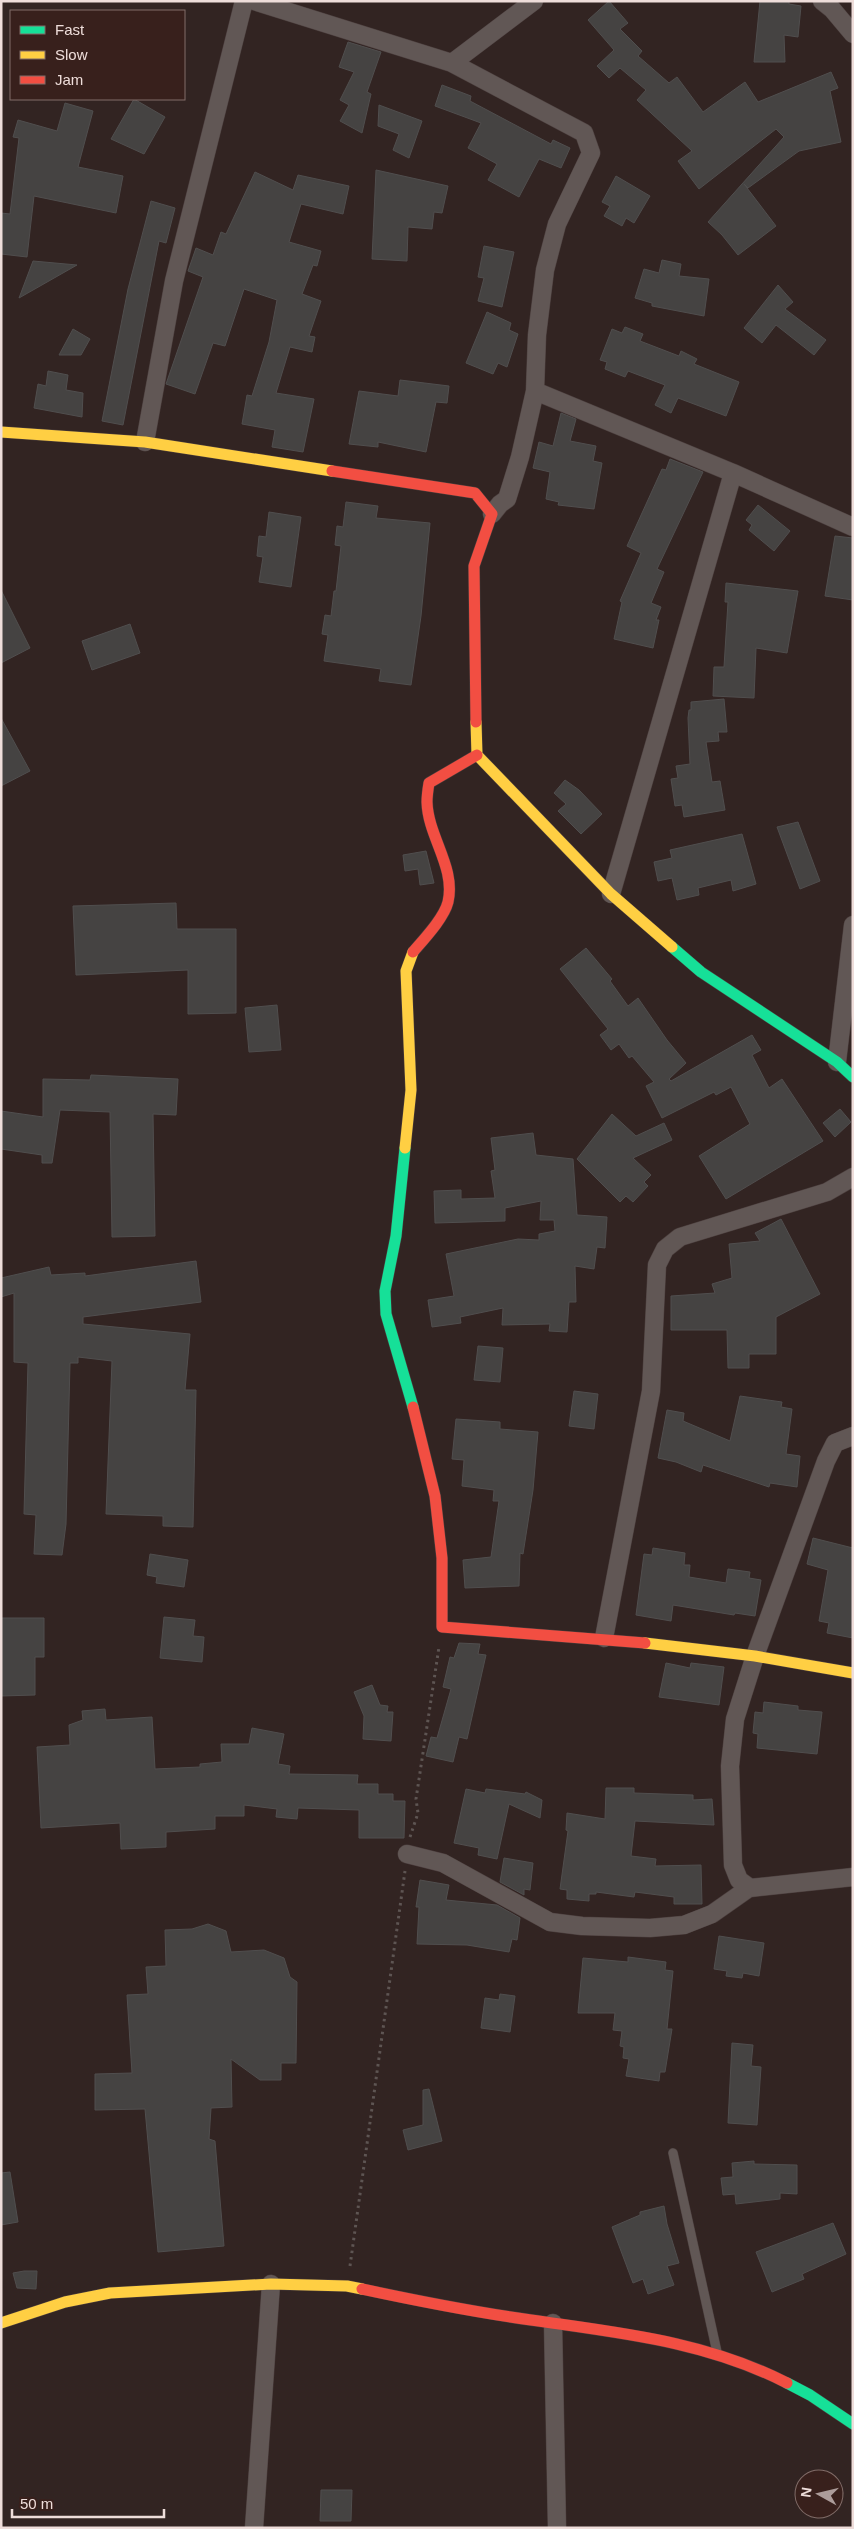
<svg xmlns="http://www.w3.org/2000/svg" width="854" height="2529" viewBox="0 0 854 2529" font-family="Arial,sans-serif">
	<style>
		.building { fill: #454342; stroke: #504e4e }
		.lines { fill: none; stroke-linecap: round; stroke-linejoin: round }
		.lane-casing { stroke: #4c3f3e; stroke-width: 10 }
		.street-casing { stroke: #4c3f3e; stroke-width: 19 }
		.fast-casing { stroke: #4c3f3e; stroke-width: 12 }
		.slow-casing { stroke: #4c3f3e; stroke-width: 12 }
		.jam-casing { stroke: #4c3f3e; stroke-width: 12 }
		.path { stroke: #5e5553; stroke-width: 3; stroke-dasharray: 2.5 4; stroke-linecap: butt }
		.lane { stroke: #615755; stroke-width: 9 }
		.street { stroke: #615755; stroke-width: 18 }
		.fast { stroke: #16e098; stroke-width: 11 }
		.slow { stroke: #ffcf43; stroke-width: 11 }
		.jam { stroke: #f24e42; stroke-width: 11 }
	</style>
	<rect width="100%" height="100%" fill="#322422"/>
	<!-- building -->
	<path class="building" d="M609,1L628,23L620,29L642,51L638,56L669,83L677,77L703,112L745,82L758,102L831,72L838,88L830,91L841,142L799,151L748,188L744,184L776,226L738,255L722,235L708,222L784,137L776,129L699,189L678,161L692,151L637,100L646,90L620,68L609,78L597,66L614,50L588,20Z
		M760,1H789V4L801,6L798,37L784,35L785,62H754Z
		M348,42L381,52L367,92L371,94L362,133L340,121L349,105L340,100L354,72L339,67Z
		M442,85L471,96L470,101L551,144L553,140L570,148L561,168L539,159L519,197L488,180L497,164L468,148L481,123L435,106Z
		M134,99L165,117L144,154L111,139Z
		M65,103L93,111L78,167L123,176L116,213L34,196L27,257L1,254V213L10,214L19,138L13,137L18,120L57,131Z
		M379,105L422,121L409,158L393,150L399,134L378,126Z
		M376,170L448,186L442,213L434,212L432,229L408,227L407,261L372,259Z
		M255,172L293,190L298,175L349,186L343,214L301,204L289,242L321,251L317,266L313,265L302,294L321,301L309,336L315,337L312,352L290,347L276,393L314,399L303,452L272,447L275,430L242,424L247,395L252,396L269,342L277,300L244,289L225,346L213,343L195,394L166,384L203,277L188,271L196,248L213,255L221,232L226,234Z
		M616,176L650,196L634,223L626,218L622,226L604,216L610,206L602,202Z
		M151,201L175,208L166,243L159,241L123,425L102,421L128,289Z
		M484,246L514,252L502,307L478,301L484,278L478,277Z
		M662,260L681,264L679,276L709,279L704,316L652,306V303L635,298L644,269L659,273Z
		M33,261L77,265L19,298Z
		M778,285L793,302L785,309L826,340L814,355L776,325L762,343L744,328Z
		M487,312L511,323L509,330L518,334L507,367L498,363L493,374L466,363Z
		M625,327L643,334L640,341L679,356L681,351L697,359L694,364L739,382L726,416L678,398L671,413L655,405L665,385L628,371L625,377L605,369L607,362L600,360L612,329L622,333Z
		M73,329L90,339L81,355H59Z
		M48,371L68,375L66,390L83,393L82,417L34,408L38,384L46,386Z
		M400,380L449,386L447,403L436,402L426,452L378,442V447L349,444L359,391L398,396Z
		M561,413L576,419L570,441L596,446L593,461L602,463L594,509L558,505L559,502L546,499L550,472L533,468L539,442L553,446Z
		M670,459L703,472L657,569L664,572L651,603L661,607L656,620H659L653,648L614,639L622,602L620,601L641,553L627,546L662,469L666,470Z
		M346,502L378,506L376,518L430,523L421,616L411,685L379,681L381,669L324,661L328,635L322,634L325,615L331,616L334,591H336L341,546L335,545L337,526L343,527Z
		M758,505L790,531L774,551L749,530L752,525L746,520Z
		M269,512L301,517L291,587L259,582L263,557L257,556L259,536L266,537Z
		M835,536L853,538V600L825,596Z
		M726,583L798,591L787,653L756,648L754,698L713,696L714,667H724L728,602H725Z
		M1,590L30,648L1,663Z
		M130,624L140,653L92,670L82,641Z
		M724,699L727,732H718L719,741L706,742L712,782L720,781L725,810L684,817L682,805L675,806L671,779L678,778L676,766L690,764L688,718L689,710H691V702Z
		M1,718L30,771L1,786Z
		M565,780L579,790L602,814L581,834L558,811L566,804L554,793Z
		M798,822L820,881L800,889L777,827Z
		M742,834L756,884L733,891L731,880L698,888L699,895L677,900L672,878L658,881L654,862L672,858L670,850Z
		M426,851L434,883L420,885L418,869L405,871L403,855Z
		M176,903L177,929H236V1013L188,1014V970L76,975L73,906Z
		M586,948L612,979L610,981L628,1006L638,998L667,1040L686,1063L669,1079L671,1081L752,1035L761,1050L752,1055L769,1088L782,1079L823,1141L726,1199L699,1156L750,1124L731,1087L716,1095L714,1092L662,1118L646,1086L654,1082L632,1056L629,1058L619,1044L611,1050L600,1035L608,1029L560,969Z
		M277,1005L281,1050L249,1052L245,1008Z
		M91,1075L178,1079L176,1115L153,1114L155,1236L112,1237L110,1112L60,1110L52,1163H42V1155L1,1149V1111L43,1117V1079L90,1080Z
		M840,1109L851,1122L835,1137L823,1123Z
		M612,1114L636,1136L664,1123L672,1140L633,1158L651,1175L644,1182L648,1186L633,1202L626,1196L620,1202L577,1159Z
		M533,1133L536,1155L573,1159L577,1215L607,1217L605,1248L597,1247L594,1269L575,1266L576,1302H569L567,1332L549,1331L550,1324L502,1325L503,1308L460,1317L461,1323L432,1327L428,1300L454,1296L446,1254L518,1239L539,1240V1234L555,1231L554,1220H540L541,1201L505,1208V1221L435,1223L434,1191L461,1190V1199L495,1198L491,1171L495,1170L491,1138Z
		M781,1219L820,1294L776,1317V1354H749V1368H728L727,1330H671V1296L715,1293L712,1284L732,1278L729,1244L760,1241L755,1233Z
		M196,1261L201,1302L83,1317V1324L190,1334L185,1390H196L193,1527L163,1526V1516L106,1514L112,1361L78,1357V1363H70L66,1524L62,1555L34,1554L36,1515L24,1514L28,1363L14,1362V1293L1,1297V1278L49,1267L51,1275L85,1273V1276Z
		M478,1346L503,1348L500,1382L474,1380Z
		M574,1391L598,1394L594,1429L569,1426Z
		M740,1396L782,1402L781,1407L792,1409L786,1454L800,1456L797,1487L770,1483L769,1487L703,1465L701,1472L676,1462L658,1458L667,1410L684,1413L683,1421L730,1441Z
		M456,1419L500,1422V1429L538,1432L533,1490L523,1554L520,1553L519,1586L465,1588L463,1560L491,1557L499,1501H493L494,1490L462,1486L464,1460L452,1459Z
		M813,1538L853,1548V1638L827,1633L829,1623L819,1621L828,1570L807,1564Z
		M653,1548L685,1553L684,1565H690L689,1577L726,1583L728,1569L750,1572L749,1578L761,1580L755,1616L735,1613L734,1615L673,1605L671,1621L636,1615L644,1554L652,1555Z
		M150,1554L188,1560L184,1587L156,1583L157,1577L147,1575Z
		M164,1617L195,1620L193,1636L204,1637L202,1662L160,1658Z
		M1,1618H44V1657H35V1695L1,1696Z
		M459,1643L480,1644L478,1654L486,1655L467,1739L459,1737L453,1762L426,1756L431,1737L437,1738L451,1689L443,1687L450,1657L454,1658Z
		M666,1663L690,1668L691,1663L724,1667L719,1705L659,1697Z
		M372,1685L380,1705L388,1706L387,1712H393L391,1741L363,1739L364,1716L354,1692Z
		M764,1702L798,1706V1710L822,1712L817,1754L757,1748L758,1734L753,1733L755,1712L763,1713Z
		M105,1709L106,1720L152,1717L155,1769L200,1767V1764L222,1762L221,1744H249L252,1728L284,1734L278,1764L290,1766L289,1774L358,1775L357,1784H378V1794H393V1801H405L404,1838H359V1810L298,1808L297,1819L276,1817L277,1809L244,1805V1816H215V1829L166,1832V1847L121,1849L120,1823L41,1828L37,1747L70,1745L69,1725L83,1720L82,1711Z
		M606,1788H634V1793L693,1795V1800L712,1799L714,1825L635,1821L631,1856L656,1859L655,1866L701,1865L702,1904H674V1897L635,1892L634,1897L596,1892V1894H589V1901L567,1899V1890L560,1889L568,1831L566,1830L567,1813L605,1819Z
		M466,1789L485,1793L486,1789L525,1794L526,1792L542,1800L540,1818L509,1804L497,1859L478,1855L479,1848L454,1843Z
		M504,1858L533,1863L530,1890L524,1889V1895L500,1882Z
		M420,1880L449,1885L446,1900L497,1905L520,1918L517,1940L512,1939L509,1952L467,1945L417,1944L419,1907H416Z
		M208,1924L226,1931L231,1952L264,1950L284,1958L290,1977L297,1982L296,2063H281V2080H260L231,2059L232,2107L211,2108L209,2139L215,2141L224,2246L158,2252L145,2109L95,2110V2074L132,2073L127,1995L148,1994L146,1967L166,1966L165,1930L192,1929Z
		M719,1936L764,1943L759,1976L743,1973L742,1978L726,1976L727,1971L714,1969Z
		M628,1957L666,1962L665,1970L673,1971L667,2029H672L665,2072H660L659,2081L626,2076L629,2059L623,2058L624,2047L620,2046L622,2031L613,2030L615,2013H578L583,1958L628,1962Z
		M500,1994L515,1996L510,2032L481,2028L485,1998L499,2000Z
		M732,2043L753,2045L751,2066L761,2067L757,2125L728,2123Z
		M429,2089L442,2141L408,2150L403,2130L423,2125V2090Z
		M754,2161V2164L797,2165V2194L780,2193V2199L736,2204L735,2194L723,2195L721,2178L733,2177L732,2163Z
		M10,2172L18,2222L1,2225V2173Z
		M664,2206L667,2224L679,2263L667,2266L674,2285L648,2294L643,2279L633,2283L612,2227L640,2215V2212Z
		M833,2223L846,2254L802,2274L804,2279L772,2292L756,2252Z
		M24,2271H37L36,2289L17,2288L13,2273Z
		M321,2490H352L351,2521H320Z"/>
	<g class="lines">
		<!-- lane casing -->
		<g class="lane-casing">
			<path id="lane" d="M673,2153L717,2352"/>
		</g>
		<!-- street casing -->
		<g class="street-casing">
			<path id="street" d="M254,1L452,63L584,133L591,153L557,224L545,270L537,335L535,391L520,457L507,499L500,504L492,514
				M822,1L832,9L853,34
				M452,63L534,1
				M535,391L733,473L853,527
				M145,442L174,281L244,1
				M611,894L733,473
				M837,1062L853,925
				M853,1436L835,1443L826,1461L755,1656L735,1719L730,1766L733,1865L739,1880L750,1888L853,1877
				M604,1638L651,1391L657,1265L665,1249L680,1237L827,1192L853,1177
				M407,1854L443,1863L550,1922L582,1926L650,1928L684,1925L712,1914L749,1888
				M553,2323L557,2528
				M254,2528L271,2284"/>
		</g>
		<!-- fast casing -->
		<g class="fast-casing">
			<path id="fast" d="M672,947L701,972L837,1062L853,1077
				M405,1148L396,1236L385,1291L386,1314L413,1407
				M787,2383L810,2395L853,2424"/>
		</g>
		<!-- slow casing -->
		<g class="slow-casing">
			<path id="slow" d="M1,432L145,442L332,471
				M476,722L477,755L611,894L672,947
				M405,1148L411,1090L406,971L413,952
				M645,1643L755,1656L853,1673
				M1,2323L65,2302L110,2293L271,2284L347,2286L362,2289"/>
		</g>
		<!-- jam casing -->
		<g class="jam-casing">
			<path id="jam" d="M332,471L475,493L492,514L474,566L476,722
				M413,952C424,939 444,918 448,902C456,867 428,837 427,802C427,796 428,789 429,783L477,755
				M413,1407L435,1496L442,1558V1627L645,1643
				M362,2289C418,2301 474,2312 531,2320C620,2333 705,2341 787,2383"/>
		</g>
		<!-- path -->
		<path class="path" d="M410,1837L418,1813L416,1799L439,1647
			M350,2266L405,1871"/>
		<!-- lane -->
		<use href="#lane" class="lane"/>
		<!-- street -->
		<use href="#street" class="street"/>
		<!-- fast -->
		<use href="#fast" class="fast"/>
		<!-- slow -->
		<use href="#slow" class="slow"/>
		<!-- jam -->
		<use href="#jam" class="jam"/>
	</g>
	<!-- border -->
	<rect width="854" height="2529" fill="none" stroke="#eeddda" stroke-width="5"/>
	<!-- legend -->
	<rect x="10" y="10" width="175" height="90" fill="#38201c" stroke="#816c68"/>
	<rect x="20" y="26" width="25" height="8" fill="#16e098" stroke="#816c68"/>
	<text x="55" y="35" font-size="15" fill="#eeddda">Fast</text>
	<rect x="20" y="51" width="25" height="8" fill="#ffcf43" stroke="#816c68"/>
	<text x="55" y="60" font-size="15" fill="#eeddda">Slow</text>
	<rect x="20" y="76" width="25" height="8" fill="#f24e42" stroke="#816c68"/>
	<text x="55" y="85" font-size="15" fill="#eeddda">Jam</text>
	<!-- north arrow -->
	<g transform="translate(819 2494) rotate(278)"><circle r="24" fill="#38201c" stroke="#816c68"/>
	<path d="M0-4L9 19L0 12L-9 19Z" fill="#ac9c9a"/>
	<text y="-8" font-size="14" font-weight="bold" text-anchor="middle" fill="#eeddda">N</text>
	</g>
	<!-- scale -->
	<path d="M12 2509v8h152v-8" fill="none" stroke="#eeddda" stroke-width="2.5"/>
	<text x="20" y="2509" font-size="15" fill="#eeddda" stroke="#38201c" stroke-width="4" paint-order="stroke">50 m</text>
</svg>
